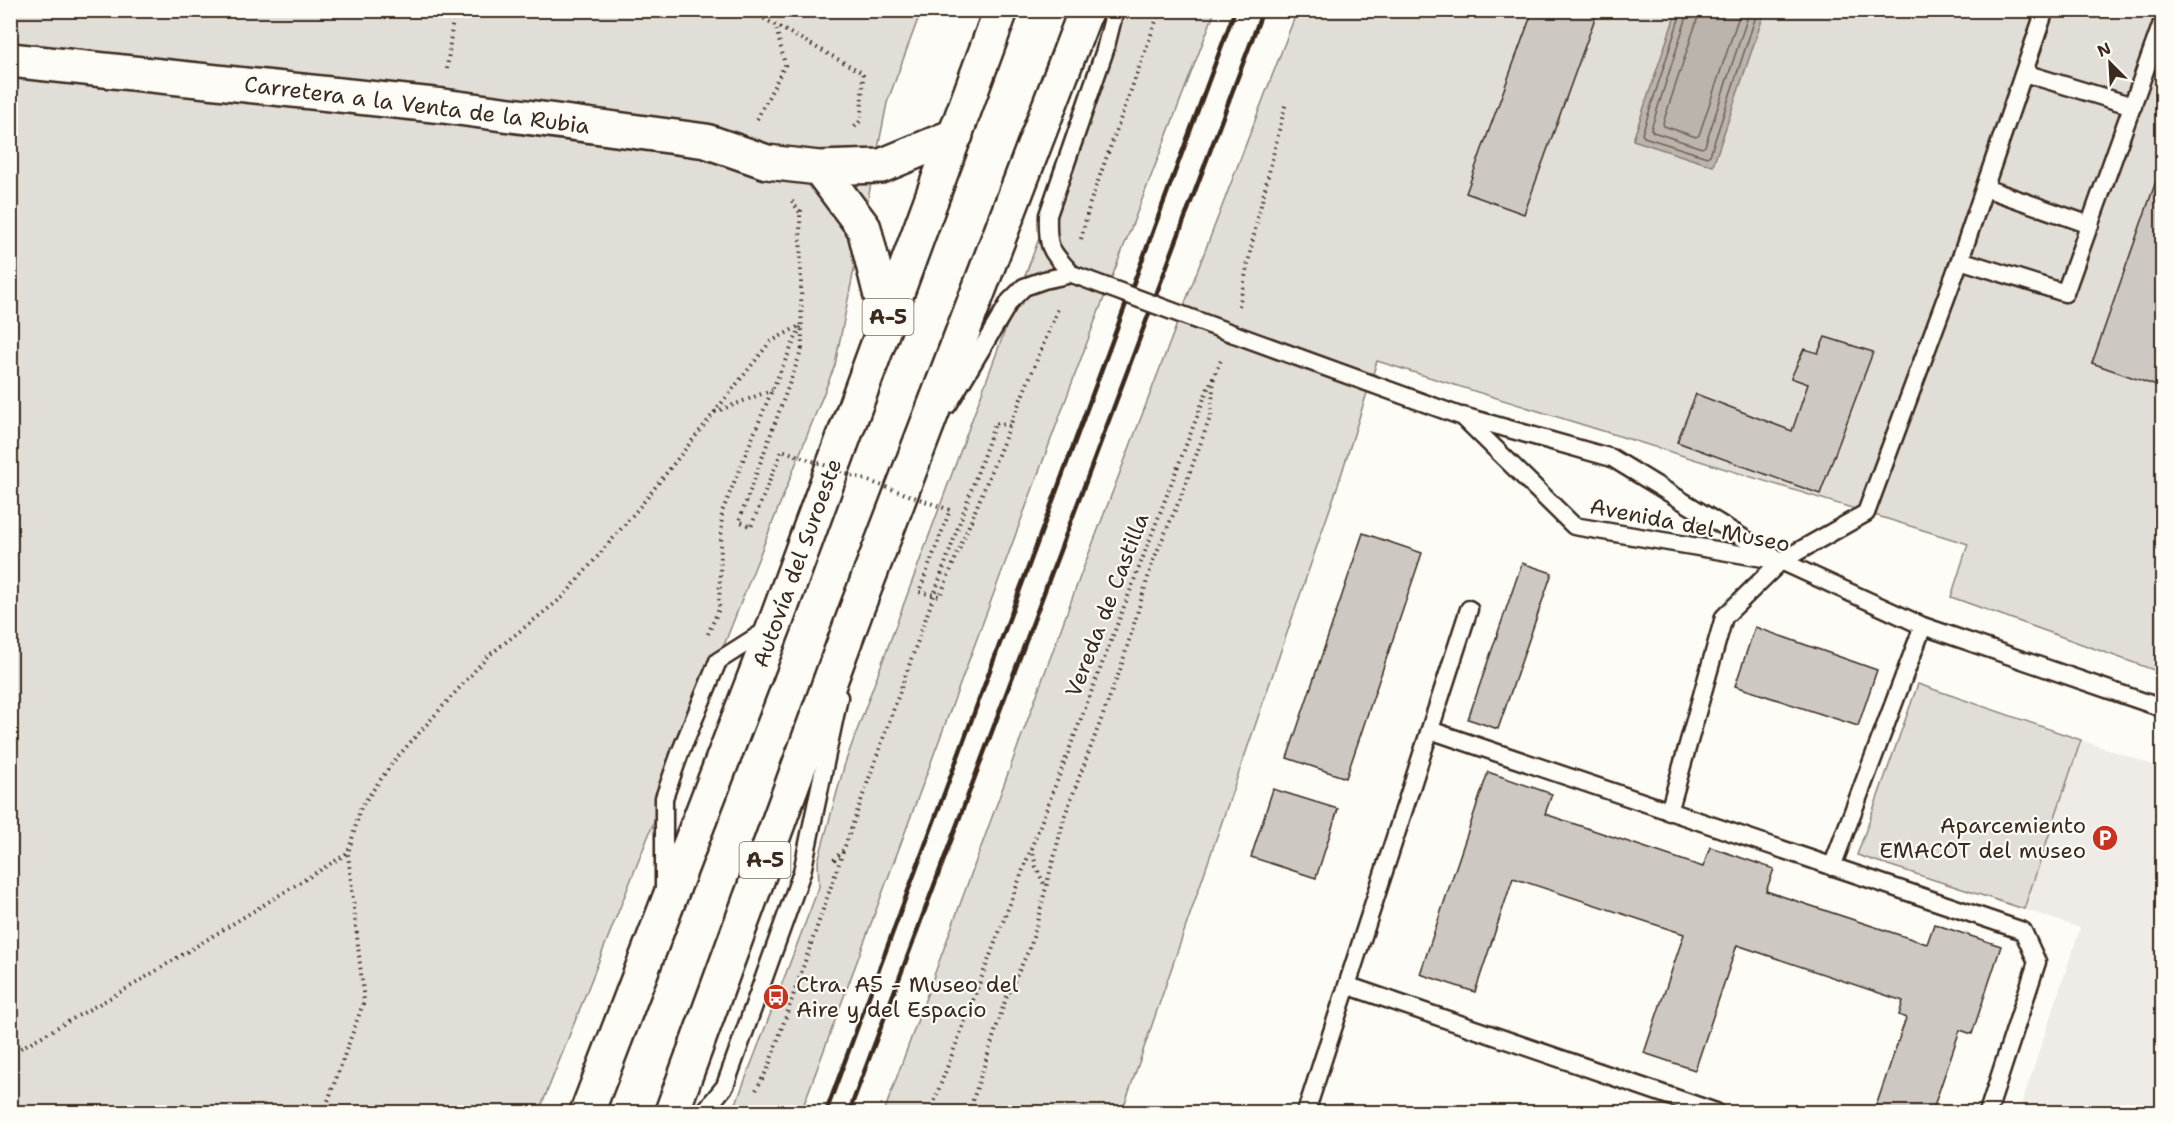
<svg xmlns="http://www.w3.org/2000/svg" width="2173" height="1123" viewBox="0 0 2173 1123" font-family="'Shantell Sans',sans-serif">
	<style>
		.built { fill: #efece7 }
		.green { fill: #e1ded7; stroke: #8e847a; stroke-width: 1.5 }
		.water { fill: #bbb4ad; stroke: #887d74; stroke-width: 1.5 }
		.lines { fill: none; stroke-linecap: round; stroke-linejoin: round }
		.shore { stroke: #6e6157; stroke-width: 1.5 }
		.building { fill: #cdc8c2; stroke: #3b2a1e; stroke-width: 1.5 }
		.service-casing { stroke: #3b2a1e; stroke-width: 21 }
		.minor-casing { stroke: #3b2a1e; stroke-width: 38 }
		.motorway-casing { stroke: #3b2a1e; stroke-width: 38 }
		.path { stroke: #3b2a1e; stroke-width: 4; stroke-dasharray: 1.5 4.5; stroke-linecap: butt }
		.service { stroke: #fdfcf7; stroke-width: 16 }
		.minor { stroke: #fdfcf7; stroke-width: 33 }
		.motorway { stroke: #fdfcf7; stroke-width: 33 }
		.rail { stroke: #3b2a1e; stroke-width: 4.5 }
		.service-bridge-casing { stroke: #3b2a1e; stroke-width: 21; stroke-linecap: butt }
		.path-bridge { stroke: #3b2a1e; stroke-width: 4; stroke-dasharray: 1.5 4.5; stroke-linecap: butt }
		.service-bridge { stroke: #fdfcf7; stroke-width: 16 }
		.labels { text-anchor: middle; dominant-baseline: central; stroke-width: 4.5; stroke-linejoin: round; paint-order: stroke }
		.shield { fill: #fdfcf7; stroke: #75695f; stroke-width: 1.5 }
		.shield-label { font-size: 21px; font-weight: bold; fill: #3b2a1e }
		.street-label { font-size: 22px; fill: #3b2a1e; stroke: #fdfcf7 }
		.poi-label { font-size: 22px; fill: #3b2a1e; stroke: #fdfcf7; text-anchor: end }
	</style>
	<rect width="100%" height="100%" fill="#fdfcf7"/>
	<filter id="ink" filterUnits="userSpaceOnUse"><feTurbulence type="fractalNoise" baseFrequency=".0167" numOctaves="2"/><feDisplacementMap in="SourceGraphic" scale="12" xChannelSelector="R" yChannelSelector="G"/><feConvolveMatrix kernelMatrix="1 2 1 2 8 2 1 2 1" color-interpolation-filters="sRGB"/></filter>
	<g filter="url(#ink)">
		<!-- built -->
		<path class="built" d="M2081,740L2162,768V1112H2019L2080,928L2024,909Z"/>
		<!-- green -->
		<path class="green" d="M10,11H921L887,103L835,365L539,1112H11Z
			M1123,11H1215L1095,321L801,1112H730L737,1101L819,887L818,861L845,763Z
			M1297,11H2162V673L1951,597L1968,544L1377,361L1338,485L1122,1112H884L1081,574Z
			M1918,684L2081,740L2024,909L1857,855Z"/>
		<!-- water -->
		<path class="water" d="M1677,10L1765,11L1713,166L1633,140Z"/>
		<g class="lines">
			<!-- shore -->
			<path class="shore" d="M1682,10L1642,134L1644,137L1707,157L1710,155L1758,10
				M1689,10L1651,129L1653,132L1702,148L1705,146L1750,10
				M1698,10L1697,20L1663,123L1664,126L1696,137L1699,135L1741,10"/>
		</g>
		<!-- building -->
		<path class="building" d="M1533,10H1598L1524,214L1466,193Z
			M2162,164V388L2092,363Z
			M1825,337L1873,352L1820,494L1677,442L1696,394L1792,431L1808,384L1791,378L1804,349L1818,353Z
			M1363,533L1422,553L1346,778L1287,758Z
			M1522,563L1552,573L1498,729L1468,719Z
			M1755,627L1877,670L1858,726L1735,686Z
			M1488,772L1552,794L1545,814L1703,867L1710,847L1774,869L1766,891L1927,944L1934,924L2001,946L1972,1034L1960,1030L1932,1112H1874L1906,1018L1899,1015L1903,1001L1737,945L1695,1070L1644,1053L1684,934L1513,878L1475,992L1420,974Z
			M1273,789L1338,809L1316,878L1251,857Z"/>
		<g class="lines">
			<!-- service casing -->
			<g class="service-casing">
				<path id="service" d="M2024,73L2133,106
					M1985,188L2090,225
					M1960,260L2065,293L2162,23
					M1072,274C1050,250 1047,249 1048,215L1105,50L1115,10
					M1234,334L1463,417L1574,526L1781,561L1923,626L2162,708
					M948,405L1010,301L1024,287L1044,280L1072,274
					M1463,416L1612,458L1781,561L1866,513L1960,260L2045,10
					M1430,730L2023,931L2037,962L1988,1112
					M1669,812L1724,617L1781,561
					M1832,867L1923,626
					M664,888V798L680,753L718,661L770,628
					M1349,986L1716,1112
					M704,1112L725,1086L802,872L839,697
					M1306,1112L1469,609"/>
			</g>
			<!-- minor casing -->
			<g class="minor-casing">
				<path id="minor" d="M10,60L443,106L706,141L767,162L819,168L881,166L956,135
					M819,168L864,228L887,320"/>
			</g>
			<!-- motorway casing -->
			<g class="motorway-casing">
				<path id="motorway" d="M587,1112L775,624L1001,10
					M672,1112L857,608L1086,10"/>
			</g>
			<!-- path -->
			<path class="path" d="M748,10L863,73L861,120L852,130
				M447,69L454,10
				M757,119L785,65L776,27
				M792,201L800,213
				M1081,239L1090,203L1160,10
				M1239,306L1254,234L1286,102
				M802,349L800,213L803,206
				M715,412L772,390
				M975,511L1059,306
				M708,634L719,609L722,512L772,390L801,326
				M1032,848L1036,867L1045,886
				M834,860L844,849L995,423L1010,426
				M10,1054L133,985L348,853
				M756,1090L768,1068L843,852
				M324,1112L364,1001L348,853L361,807L393,762L487,657L563,597L638,509L770,342L801,325
				M930,1112L1208,388L1222,358
				M969,1112L1005,1001L1031,945L1065,815L1120,670L1153,561L1180,499L1211,415L1214,376"/>
			<!-- service -->
			<use href="#service" class="service"/>
			<!-- minor -->
			<use href="#minor" class="minor"/>
			<!-- motorway -->
			<use href="#motorway" class="motorway"/>
			<!-- rail -->
			<path class="rail" d="M826,1112L1235,10
				M849,1112L1263,10"/>
			<!-- service-bridge casing -->
			<g class="service-bridge-casing">
				<path id="service-bridge" d="M1072,274L1234,334"/>
			</g>
			<!-- path-bridge -->
			<path class="path-bridge" d="M802,349L739,521L751,527L782,450L950,510L919,592L940,596L975,511"/>
			<!-- service-bridge -->
			<use href="#service-bridge" class="service-bridge"/>
		</g>
	</g>
	<!-- icons -->
	<defs>
		<g id="parking-disc" transform="scale(1.35)"><circle r="9.5" fill="#c8321e" stroke="#fdfcf7"/><path d="M-3.5-5.5H1a3.5 3.5 0 0 1 0 7H-1V5.5H-3.5ZM-1-3.4V-.6H.8a1.4 1.4 0 0 0 0-2.8Z" fill="#fff"/></g>
		<g id="bus-disc" transform="scale(1.35)"><circle r="9.5" fill="#c8321e" stroke="#fdfcf7"/><path d="M-5-6H5V4H4V6H2V4H-2V6H-4V4H-5ZM-3.5-4V0h7V-4ZM-3.5 1.2v1.5H-2V1.2ZM2 1.2v1.5H3.5V1.2Z" fill="#fff"/></g>
	</defs>
	<g fill-rule="evenodd">
		<use href="#parking-disc" x="2105" y="838"/>
		<use href="#bus-disc" x="776" y="997"/>
	</g>
	<g class="labels">
		<!-- shield labels -->
		<g class="shield">
			<rect x="862.5" y="299" width="51" height="36" rx="4.5"/>
			<rect x="739.5" y="842" width="51" height="36" rx="4.5"/>
		</g>
		<g class="shield-label">
			<text x="888" y="317">A-5</text>
			<text x="765" y="860">A-5</text>
		</g>
		<!-- street labels -->
		<g class="street-label">
			<text transform="translate(417 105) rotate(7)">Carretera a la Venta de la Rubia</text>
			<text transform="translate(1690 525) rotate(11)">Avenida del Museo</text>
			<text transform="translate(797 563) rotate(-70)">Autovía del Suroeste</text>
			<text transform="translate(1107 605) rotate(-69)">Vereda de Castilla</text>
		</g>
		<!-- poi labels -->
		<g class="poi-label">
			<text x="2086" y="825">Aparcemiento<tspan x="2086" dy="25">EMACOT del museo</tspan></text>
			<text x="796" y="984" text-anchor="start">Ctra. A5 - Museo del<tspan x="796" dy="25">Aire y del Espacio</tspan></text>
		</g>
	</g>
	<!-- margin -->
	<rect width="2173" height="1123" fill="none" stroke="#fdfcf7" stroke-width="36"/>
	<rect x="18" y="18" width="2137" height="1087" fill="none" stroke="#3b2a1e" stroke-width="2" filter="url(#ink)"/>
	<!-- north arrow -->
	<g transform="translate(2110 63) rotate(336)" stroke="#fdfcf7" stroke-width="4.5" paint-order="stroke">
	<path d="M0-4.5L10 22L0 15L-10 22Z" fill="#3b2a1e"/>
	<text y="-9" font-size="16" font-weight="bold" text-anchor="middle" fill="#3b2a1e">N</text>
	</g>
</svg>
